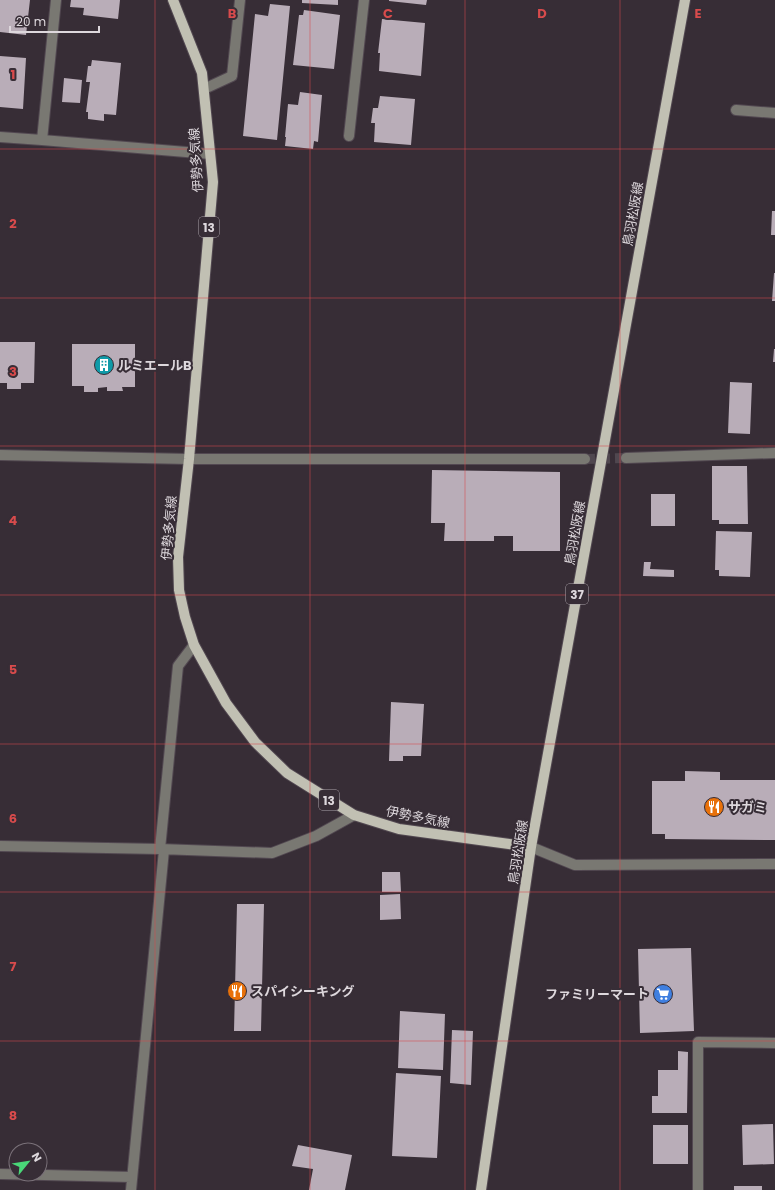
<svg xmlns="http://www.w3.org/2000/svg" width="775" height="1190" viewBox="0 0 775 1190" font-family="Poppins,'Noto Sans JP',sans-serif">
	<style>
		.building { fill: #b9adb8 }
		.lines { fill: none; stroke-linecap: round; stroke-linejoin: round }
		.minor-tunnel { stroke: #50474f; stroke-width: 10; stroke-dasharray: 10 5; stroke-linecap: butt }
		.minor-casing { stroke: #524851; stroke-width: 12 }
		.major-casing { stroke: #524851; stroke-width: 12 }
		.minor { stroke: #797872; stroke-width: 10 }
		.major { stroke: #c1c0b3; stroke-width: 10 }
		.grid { fill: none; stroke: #d84b4c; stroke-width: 1; stroke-opacity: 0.55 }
		.labels { text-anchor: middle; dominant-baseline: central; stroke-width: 4; stroke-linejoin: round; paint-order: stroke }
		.shield { fill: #372d36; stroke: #aca5ab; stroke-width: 1 }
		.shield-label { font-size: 12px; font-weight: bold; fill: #ded8dd }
		.street-label { font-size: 13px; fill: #ded8dd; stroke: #372d36 }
		.poi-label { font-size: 13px; font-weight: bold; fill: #ded8dd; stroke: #372d36; text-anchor: start }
		.grid-label { font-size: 13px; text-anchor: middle; font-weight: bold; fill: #d84b4c; stroke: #372d36; stroke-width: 4; stroke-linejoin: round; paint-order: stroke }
	</style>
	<rect width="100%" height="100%" fill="#372d36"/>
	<!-- building -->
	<path class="building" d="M0,0H30L26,35L0,32Z
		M71,0H120L118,19L83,15L84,8L70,7Z
		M302,0H338V5L302,3Z
		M389,0H427L426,5L389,1Z
		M270,4L290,6L277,140L243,136L255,14L268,16Z
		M304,10L340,15L334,69L293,65L299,15H303Z
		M382,19L425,23L421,76L379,71L380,53H378Z
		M0,56L26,58L23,109L0,107Z
		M92,60L121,63L116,115L104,114V121L88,119V112H86L90,82H86L88,66H91Z
		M64,78L82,80L80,103L62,102Z
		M300,92L322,95L318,142L314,141L313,149L285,146L286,137H285L288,104L298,105Z
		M380,96L415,99L411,145L374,142L375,123H371L373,108H378Z
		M772,211H775V235H771Z
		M774,273H775V301H772Z
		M0,342H35L34,383H21V389H7V383H0Z
		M72,344H135V387H122L123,391H107V387L98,388V392H84V386H72Z
		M774,349H775V362H773Z
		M730,382L752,383L750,434L728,433Z
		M712,466H747L748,524H719V520H712Z
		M432,470L560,472V551H513V536H494V541H444L445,523H431Z
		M651,494H675V526H651Z
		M716,531L752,532L750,577L719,576V570H715Z
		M644,562H651L650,569L674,570V577L643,576Z
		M391,702L424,704L421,756H403V761H389Z
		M685,771L720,772V780H775V840L665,839V834H652V781H685Z
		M382,872H400L401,892H382Z
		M400,894L401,919L380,920V895Z
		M237,904H264L261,1031H234Z
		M691,948L694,1031L640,1033L638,949Z
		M400,1011L445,1014L443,1070L398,1068Z
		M452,1030L473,1031L471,1085L450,1083Z
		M678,1051L688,1052L687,1113H652V1096H658V1070H678Z
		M396,1073L441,1076L437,1158L392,1156Z
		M773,1124L774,1164L743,1165L742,1125Z
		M653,1125H688V1164H653Z
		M298,1145L352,1155L345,1190H309L313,1169L292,1166Z
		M734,1186H762V1190H734Z"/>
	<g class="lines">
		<!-- minor-tunnel -->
		<path class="minor-tunnel" d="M585,459L626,458"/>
		<!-- minor casing -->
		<g class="minor-casing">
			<path id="minor" d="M56,0L42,140L210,154
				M204,89L232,76L240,0
				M736,110L775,113
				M349,136L364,0
				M0,137L42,140
				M0,455L189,459H585
				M626,458L775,453
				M0,846L160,849L272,853L316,836L354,815
				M531,847L575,865L775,864
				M160,849L178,666L194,645
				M0,1174L132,1177
				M131,1190L164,850
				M698,1190V1042L775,1043"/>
		</g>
		<!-- major casing -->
		<g class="major-casing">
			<path id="major" d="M173,0L202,73L213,182L189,459L178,557L179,590L185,617L194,645L226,703L255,742L287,773L354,815L399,829L531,847
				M481,1190L531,847L685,0"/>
		</g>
		<!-- minor -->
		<use href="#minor" class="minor"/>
		<!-- major -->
		<use href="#major" class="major"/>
	</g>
	<!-- grid -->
	<path class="grid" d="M155,0V1190M310,0V1190M465,0V1190M620,0V1190M0,149H775M0,298H775M0,446H775M0,595H775M0,744H775M0,892H775M0,1041H775"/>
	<!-- icons -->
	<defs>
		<g id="building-disc" transform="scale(1)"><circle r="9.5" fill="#0f9aa8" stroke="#372d36"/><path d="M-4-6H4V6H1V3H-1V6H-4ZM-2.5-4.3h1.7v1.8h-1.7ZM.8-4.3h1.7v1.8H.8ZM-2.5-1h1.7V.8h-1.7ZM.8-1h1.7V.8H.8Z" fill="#fff"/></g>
		<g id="restaurant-disc" transform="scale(1)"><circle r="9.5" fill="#e8710a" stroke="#372d36"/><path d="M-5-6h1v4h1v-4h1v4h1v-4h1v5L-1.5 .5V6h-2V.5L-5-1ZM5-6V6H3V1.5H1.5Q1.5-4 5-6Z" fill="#fff"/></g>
		<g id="supermarket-disc" transform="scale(1)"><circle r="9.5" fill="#3f7fe0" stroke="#372d36"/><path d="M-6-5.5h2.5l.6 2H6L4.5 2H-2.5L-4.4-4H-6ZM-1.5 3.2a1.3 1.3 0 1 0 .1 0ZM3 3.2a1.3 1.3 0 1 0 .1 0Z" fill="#fff"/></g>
	</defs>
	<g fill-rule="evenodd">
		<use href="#building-disc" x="104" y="365"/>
		<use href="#restaurant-disc" x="714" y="807"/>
		<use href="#restaurant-disc" x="237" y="991"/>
		<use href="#supermarket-disc" x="663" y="994"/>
	</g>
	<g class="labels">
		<!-- shield labels -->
		<g class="shield">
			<rect x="199" y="217" width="20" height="20" rx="3"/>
			<rect x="566" y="584" width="22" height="20" rx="3"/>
			<rect x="319" y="790" width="20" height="20" rx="3"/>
		</g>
		<g class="shield-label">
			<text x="209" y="227">13</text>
			<text x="577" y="594">37</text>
			<text x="329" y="800">13</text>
		</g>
		<!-- street labels -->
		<g class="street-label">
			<text transform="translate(196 160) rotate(-94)">伊勢多気線</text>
			<text transform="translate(633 214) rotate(-80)">鳥羽松阪線</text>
			<text transform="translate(169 528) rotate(-85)">伊勢多気線</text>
			<text transform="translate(575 533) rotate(-80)">鳥羽松阪線</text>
			<text transform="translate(418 817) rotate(11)">伊勢多気線</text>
			<text transform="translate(518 852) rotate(-81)">鳥羽松阪線</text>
		</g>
		<!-- poi labels -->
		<g class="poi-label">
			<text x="118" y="365">ルミエールB</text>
			<text x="728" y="807">サガミ</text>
			<text x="251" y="991">スパイシーキング</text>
			<text x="649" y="994" text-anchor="end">ファミリーマート</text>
		</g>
	</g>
	<g class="grid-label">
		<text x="232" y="18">B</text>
		<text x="388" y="18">C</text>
		<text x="542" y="18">D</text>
		<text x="698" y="18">E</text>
		<text x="13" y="79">1</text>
		<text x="13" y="228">2</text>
		<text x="13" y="376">3</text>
		<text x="13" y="525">4</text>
		<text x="13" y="674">5</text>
		<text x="13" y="823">6</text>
		<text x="13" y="971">7</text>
		<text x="13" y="1120">8</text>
	</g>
	<!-- north arrow -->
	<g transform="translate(28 1162) rotate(60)"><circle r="19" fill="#372d36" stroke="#7a7179"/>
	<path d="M0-3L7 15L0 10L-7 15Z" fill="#49d778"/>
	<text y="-6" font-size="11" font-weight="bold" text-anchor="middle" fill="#ded8dd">N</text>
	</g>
	<!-- scale -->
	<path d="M10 26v6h89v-6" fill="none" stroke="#ded8dd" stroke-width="2"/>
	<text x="16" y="26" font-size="12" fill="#ded8dd" stroke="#372d36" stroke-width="3" paint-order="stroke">20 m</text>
</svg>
